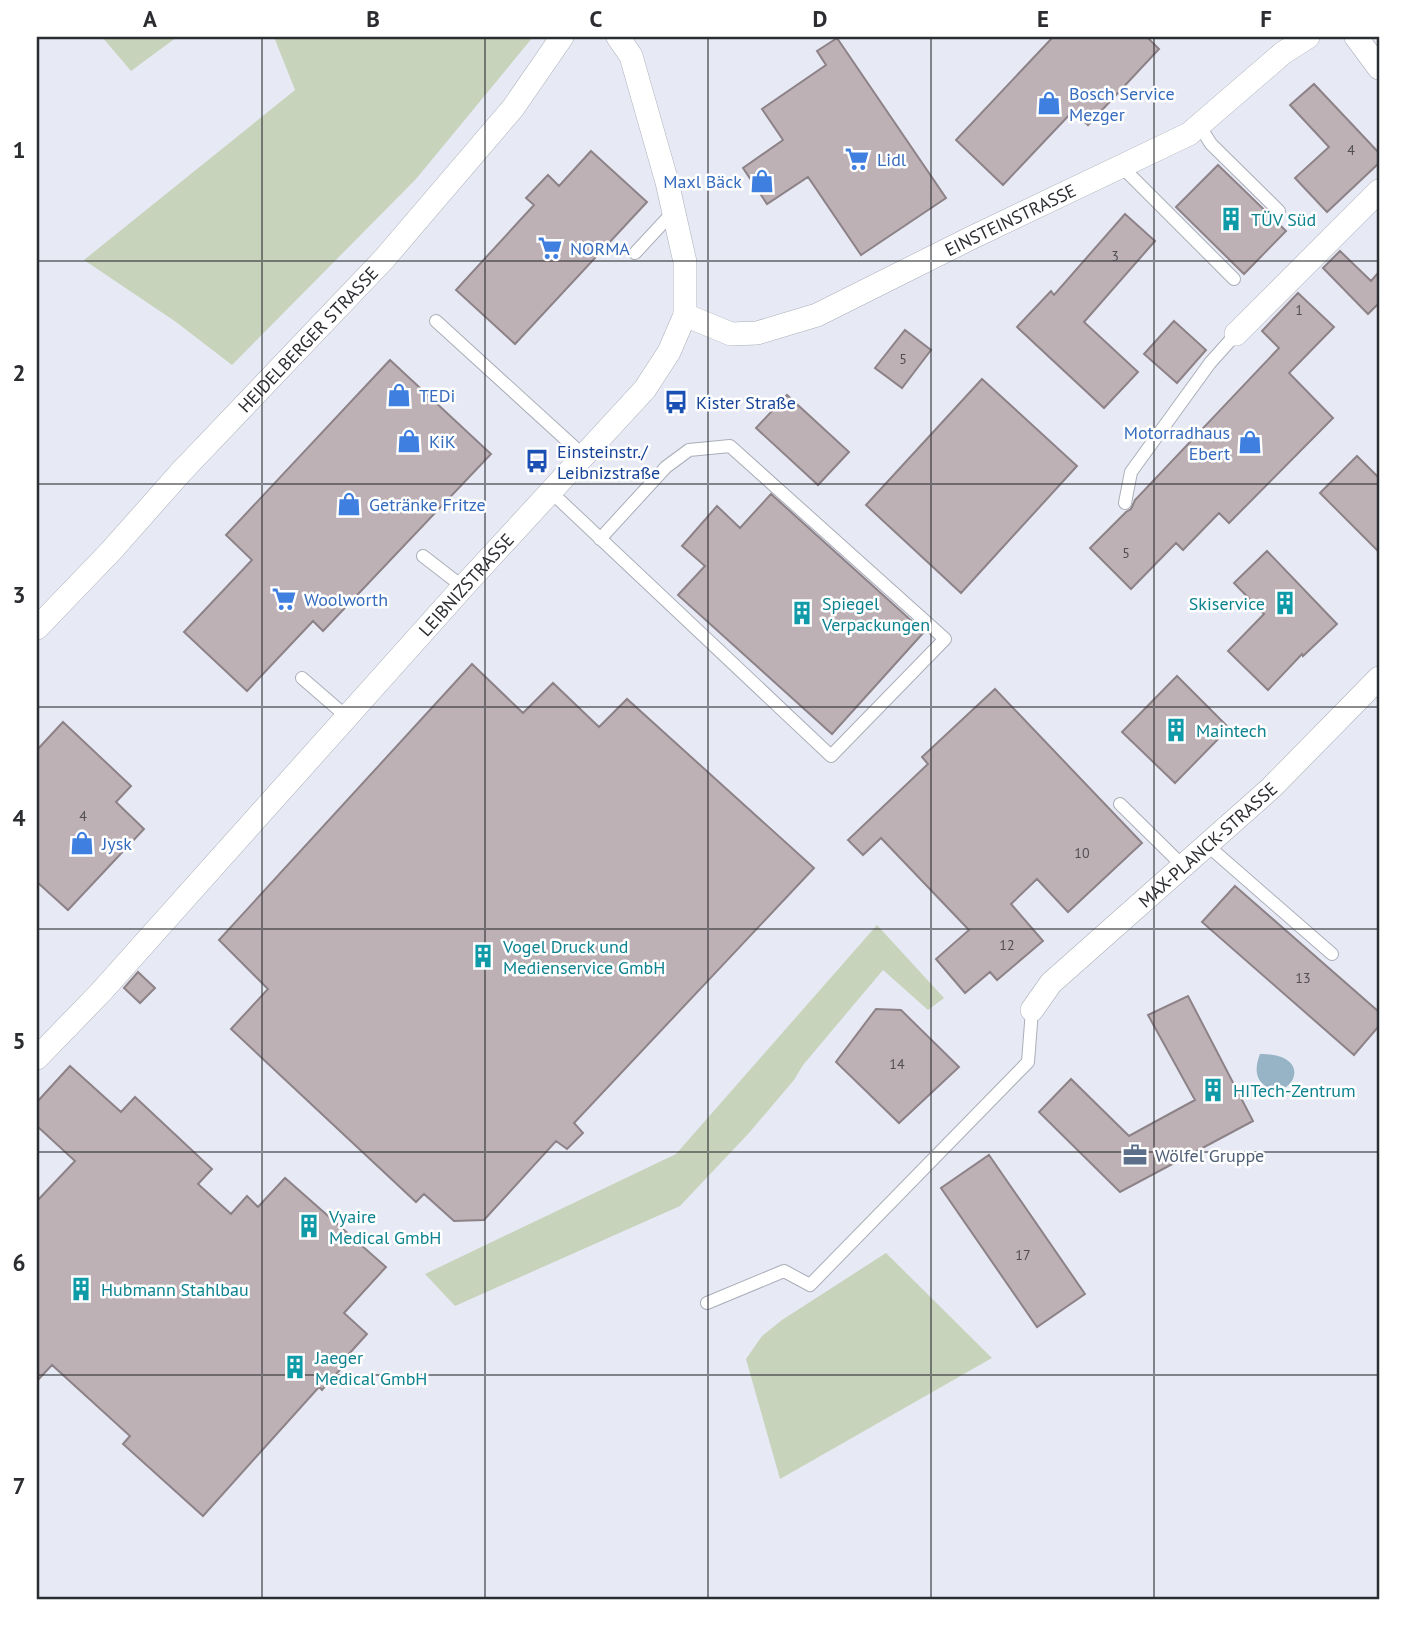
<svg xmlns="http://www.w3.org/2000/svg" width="1416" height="1636" viewBox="0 0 1416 1636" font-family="'PT Sans',sans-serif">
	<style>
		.green { fill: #c8d3bb }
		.water { fill: #97b3c6 }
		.building { fill: #bdb1b6; stroke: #8d8287; stroke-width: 2 }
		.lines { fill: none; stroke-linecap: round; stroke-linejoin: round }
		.lane-casing { stroke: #aaaeb8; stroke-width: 14 }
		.street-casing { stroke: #aaaeb8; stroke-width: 24 }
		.lane { stroke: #fff; stroke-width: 12 }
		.street { stroke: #fff; stroke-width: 23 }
		.grid { fill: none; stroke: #2b2d31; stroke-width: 2; stroke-opacity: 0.55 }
		.labels { text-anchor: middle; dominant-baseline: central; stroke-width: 5; stroke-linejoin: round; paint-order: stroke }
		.number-label { font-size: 14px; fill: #504e52 }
		.shop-label { font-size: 18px; fill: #366cbe; stroke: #fff; text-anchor: start }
		.culture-label { font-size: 18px; fill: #0d838f; stroke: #fff; text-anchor: start }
		.street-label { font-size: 18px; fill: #2b2d31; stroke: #fff }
		.transit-label { font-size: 18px; fill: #164399; stroke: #fff; text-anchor: start }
		.service-label { font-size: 18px; fill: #4e5e75; stroke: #fff; text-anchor: start }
		.neatline { fill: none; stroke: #2b2d31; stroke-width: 2.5 }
		.grid-label { font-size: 23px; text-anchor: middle; font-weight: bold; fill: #2b2d31 }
	</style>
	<rect width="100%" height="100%" fill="#e7eaf5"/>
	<!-- green -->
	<path class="green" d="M102,37H177L131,71Z
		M274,37H533L416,179L232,365L176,322L84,260L295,90Z
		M877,925L944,998L928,1010L883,970L803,1065L794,1080L749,1133L680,1206L455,1306L425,1274L676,1154Z
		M886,1253L992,1358L780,1479L746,1359L762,1336L782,1320Z"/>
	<!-- water -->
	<path class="water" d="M1260,1054C1321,1054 1287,1108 1263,1084C1254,1076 1256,1064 1260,1054Z"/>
	<!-- building -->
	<path class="building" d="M1053,37H1147L1159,49L1088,125L1073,111L1003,185L956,140Z
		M837,38L946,198L861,255L808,177L767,204L743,168L783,140L762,109L826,65L817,51Z
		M1314,84L1379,153V163L1327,212L1295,178L1329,147L1290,105Z
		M591,151L647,202L515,344L456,290L534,205L526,198L548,175L559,186Z
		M1218,165L1286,231L1244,274L1176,207Z
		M1125,214L1155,241L1084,322L1138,372L1104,408L1017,327L1051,291L1054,295Z
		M1340,251L1371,281L1379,272V303L1368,314L1323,268Z
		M1298,293L1334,327L1289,373L1333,418L1229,523L1219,513L1183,550L1176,543L1131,589L1090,548L1126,512L1131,509L1135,500L1279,348L1262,331Z
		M1174,321L1206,350L1177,383L1144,354Z
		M905,330L931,350L902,388L875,368Z
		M390,360L491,454L323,631L313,621L247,691L184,632L252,560L226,535Z
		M982,379L1077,466L961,593L866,505Z
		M787,395L849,452L818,485L756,428Z
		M1357,456L1379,478V552L1320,493Z
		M771,494L924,632L832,734L678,595L705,566L682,546L717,506L740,528Z
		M1267,551L1337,624L1303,656L1302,654L1268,690L1228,651L1264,614L1234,583Z
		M472,664L523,713L553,683L599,727L627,699L814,868L574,1123L583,1133L567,1149L556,1141L484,1220L454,1221L424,1194L416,1202L231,1029L268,989L219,940Z
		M1177,676L1229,728L1175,783L1122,732Z
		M995,689L1142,843L1068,912L1037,879L1011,904L1043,941L997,980L990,972L965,993L936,959L969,930L881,838L863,855L848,840L928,764L922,757Z
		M63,722L131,786L116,802L144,829L68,910L37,882V750Z
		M1235,886L1379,1012V1026L1354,1055L1202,922Z
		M138,972L155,988L140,1003L124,988Z
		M1188,996L1253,1121L1120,1192L1039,1112L1071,1079L1129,1136L1195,1100L1148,1015Z
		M876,1009L901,1010L959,1067L899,1123L836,1062Z
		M70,1066L121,1112L135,1097L212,1169L198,1184L231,1214L247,1196L258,1207L285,1178L386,1267L344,1313L367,1334L338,1366L341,1369L331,1379L322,1390L319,1387L203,1516L123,1444L130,1436L52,1365L37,1381V1201L75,1161L37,1126V1102Z
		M989,1155L1085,1294L1037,1327L941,1188Z"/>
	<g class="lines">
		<!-- lane casing -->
		<g class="lane-casing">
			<path id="lane" d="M1199,125L1211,144L1279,211
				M1121,166L1234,279
				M635,253L674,211
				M436,321L584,456
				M551,492L831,756L945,639L730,446L689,450L666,467L600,539
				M1125,503L1131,472L1210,363L1236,334
				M423,556L463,587
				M302,678L347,717
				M1120,804L1183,866
				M1207,845L1332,954
				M707,1303L784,1271L810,1285L1028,1062L1032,1010"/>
		</g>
		<!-- street casing -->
		<g class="street-casing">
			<g id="street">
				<path d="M1356,37L1379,68"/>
				<path id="s1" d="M685,315L731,334L757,333L817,315L971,238L1189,134L1283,53L1308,37"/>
				<path d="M1236,334L1379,191"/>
				<path id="s2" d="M37,628L111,551L181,472L384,259L513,108L562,37"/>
				<path id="s3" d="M1032,1010L1051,983L1271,788L1379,678"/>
				<path id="s4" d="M37,1058L101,992L463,587L645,389L669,352L685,315V262L667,182L631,56L618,37"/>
			</g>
		</g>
		<!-- lane -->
		<use href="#lane" class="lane"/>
		<!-- street -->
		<use href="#street" class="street"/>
	</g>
	<!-- grid -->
	<path class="grid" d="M262,37V1599M485,37V1599M708,37V1599M931,37V1599M1154,37V1599M37,261H1379M37,484H1379M37,707H1379M37,929H1379M37,1152H1379M37,1375H1379"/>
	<!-- icons -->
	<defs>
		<g id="shop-bare" transform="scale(1.89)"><path d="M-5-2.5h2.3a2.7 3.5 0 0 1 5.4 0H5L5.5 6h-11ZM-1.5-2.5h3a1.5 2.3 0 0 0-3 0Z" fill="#3f7fe0" stroke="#fff" stroke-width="2.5" paint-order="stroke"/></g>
		<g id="supermarket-bare" transform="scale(1.89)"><path d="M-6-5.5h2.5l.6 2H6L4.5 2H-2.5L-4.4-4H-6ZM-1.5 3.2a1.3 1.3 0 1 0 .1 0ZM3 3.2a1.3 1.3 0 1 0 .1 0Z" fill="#3f7fe0" stroke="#fff" stroke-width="2.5" paint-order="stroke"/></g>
		<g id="building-bare" transform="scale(1.89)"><path d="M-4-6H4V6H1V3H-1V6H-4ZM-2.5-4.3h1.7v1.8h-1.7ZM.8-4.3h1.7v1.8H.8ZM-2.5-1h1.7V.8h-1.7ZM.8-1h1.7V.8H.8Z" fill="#0f9aa8" stroke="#fff" stroke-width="2.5" paint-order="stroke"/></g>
		<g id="bus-bare" transform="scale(1.89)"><path d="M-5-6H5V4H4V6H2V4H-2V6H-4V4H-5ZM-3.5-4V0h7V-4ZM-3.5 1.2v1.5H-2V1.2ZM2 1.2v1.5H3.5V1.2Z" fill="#1a4fb4" stroke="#fff" stroke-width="2.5" paint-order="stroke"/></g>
		<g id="office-bare" transform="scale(1.89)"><path d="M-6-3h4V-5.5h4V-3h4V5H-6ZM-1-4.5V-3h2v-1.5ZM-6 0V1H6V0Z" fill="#5c6f8a" stroke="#fff" stroke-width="2.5" paint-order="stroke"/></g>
	</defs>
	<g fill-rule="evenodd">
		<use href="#shop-bare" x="1049" y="103"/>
		<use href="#supermarket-bare" x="857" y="159"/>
		<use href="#shop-bare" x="762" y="181"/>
		<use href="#building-bare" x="1231" y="219"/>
		<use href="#supermarket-bare" x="550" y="248"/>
		<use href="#shop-bare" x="399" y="395"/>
		<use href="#bus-bare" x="676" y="402"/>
		<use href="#shop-bare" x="409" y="441"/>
		<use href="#shop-bare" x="1250" y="442"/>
		<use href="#bus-bare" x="537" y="461"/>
		<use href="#shop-bare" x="349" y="504"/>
		<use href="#supermarket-bare" x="284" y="599"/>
		<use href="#building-bare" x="1285" y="603"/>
		<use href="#building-bare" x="802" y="613"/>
		<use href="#building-bare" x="1176" y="730"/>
		<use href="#shop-bare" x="82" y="843"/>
		<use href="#building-bare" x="483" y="956"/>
		<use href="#building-bare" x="1213" y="1090"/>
		<use href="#office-bare" x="1135" y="1155"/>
		<use href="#building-bare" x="309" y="1226"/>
		<use href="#building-bare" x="81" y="1289"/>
		<use href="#building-bare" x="295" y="1367"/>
	</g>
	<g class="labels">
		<!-- number labels -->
		<g class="number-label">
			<text x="1351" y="150">4</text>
			<text x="1115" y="256">3</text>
			<text x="1299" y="310">1</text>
			<text x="903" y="359">5</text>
			<text x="1126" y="553">5</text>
			<text x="83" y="816">4</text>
			<text x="1082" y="853">10</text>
			<text x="1007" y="945">12</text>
			<text x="1303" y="978">13</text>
			<text x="897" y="1064">14</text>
			<text x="1023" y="1255">17</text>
		</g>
		<!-- shop labels -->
		<g class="shop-label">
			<text x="1069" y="93">Bosch Service<tspan x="1069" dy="21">Mezger</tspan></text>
			<text x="877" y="159">Lidl</text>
			<text x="742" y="181" text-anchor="end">Maxl Bäck</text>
			<text x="570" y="248">NORMA</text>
			<text x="419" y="395">TEDi</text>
			<text x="1230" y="432" text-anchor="end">Motorradhaus<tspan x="1230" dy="21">Ebert</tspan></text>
			<text x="429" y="441">KiK</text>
			<text x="369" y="504">Getränke Fritze</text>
			<text x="304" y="599">Woolworth</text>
			<text x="102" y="843">Jysk</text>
		</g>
		<!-- culture labels -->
		<g class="culture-label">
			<text x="1251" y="219">TÜV Süd</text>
			<text x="822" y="603">Spiegel<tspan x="822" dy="21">Verpackungen</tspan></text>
			<text x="1265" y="603" text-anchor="end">Skiservice</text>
			<text x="1196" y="730">Maintech</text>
			<text x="503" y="946">Vogel Druck und<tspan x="503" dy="21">Medienservice GmbH</tspan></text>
			<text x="1233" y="1090">HITech-Zentrum</text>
			<text x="329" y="1216">Vyaire<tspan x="329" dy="21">Medical GmbH</tspan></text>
			<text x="101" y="1289">Hubmann Stahlbau</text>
			<text x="315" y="1357">Jaeger<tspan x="315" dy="21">Medical GmbH</tspan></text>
		</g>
		<!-- street labels -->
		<g class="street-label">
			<text stroke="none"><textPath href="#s1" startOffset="354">EINSTEINSTRASSE</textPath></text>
			<text stroke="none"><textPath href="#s2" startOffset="396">HEIDELBERGER STRASSE</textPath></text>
			<text stroke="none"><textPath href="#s4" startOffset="639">LEIBNIZSTRASSE</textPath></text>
			<text stroke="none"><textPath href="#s3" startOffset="242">MAX-PLANCK-STRASSE</textPath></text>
		</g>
		<!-- transit labels -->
		<g class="transit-label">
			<text x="696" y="402">Kister Straße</text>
			<text x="557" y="451">Einsteinstr./<tspan x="557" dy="21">Leibnizstraße</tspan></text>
		</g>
		<!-- service labels -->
		<g class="service-label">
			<text x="1155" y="1155">Wölfel Gruppe</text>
		</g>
	</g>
	<!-- border -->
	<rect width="1416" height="1636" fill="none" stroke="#ffffff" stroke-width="77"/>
	<rect x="38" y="38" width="1340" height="1560" class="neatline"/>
	<g class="grid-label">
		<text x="150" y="27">A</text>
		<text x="373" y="27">B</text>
		<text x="596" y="27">C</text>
		<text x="820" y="27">D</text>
		<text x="1043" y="27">E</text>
		<text x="1266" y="27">F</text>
		<text x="19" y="158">1</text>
		<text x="19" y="381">2</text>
		<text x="19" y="603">3</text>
		<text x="19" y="826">4</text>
		<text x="19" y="1049">5</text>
		<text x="19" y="1271">6</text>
		<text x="19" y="1494">7</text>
	</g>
</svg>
